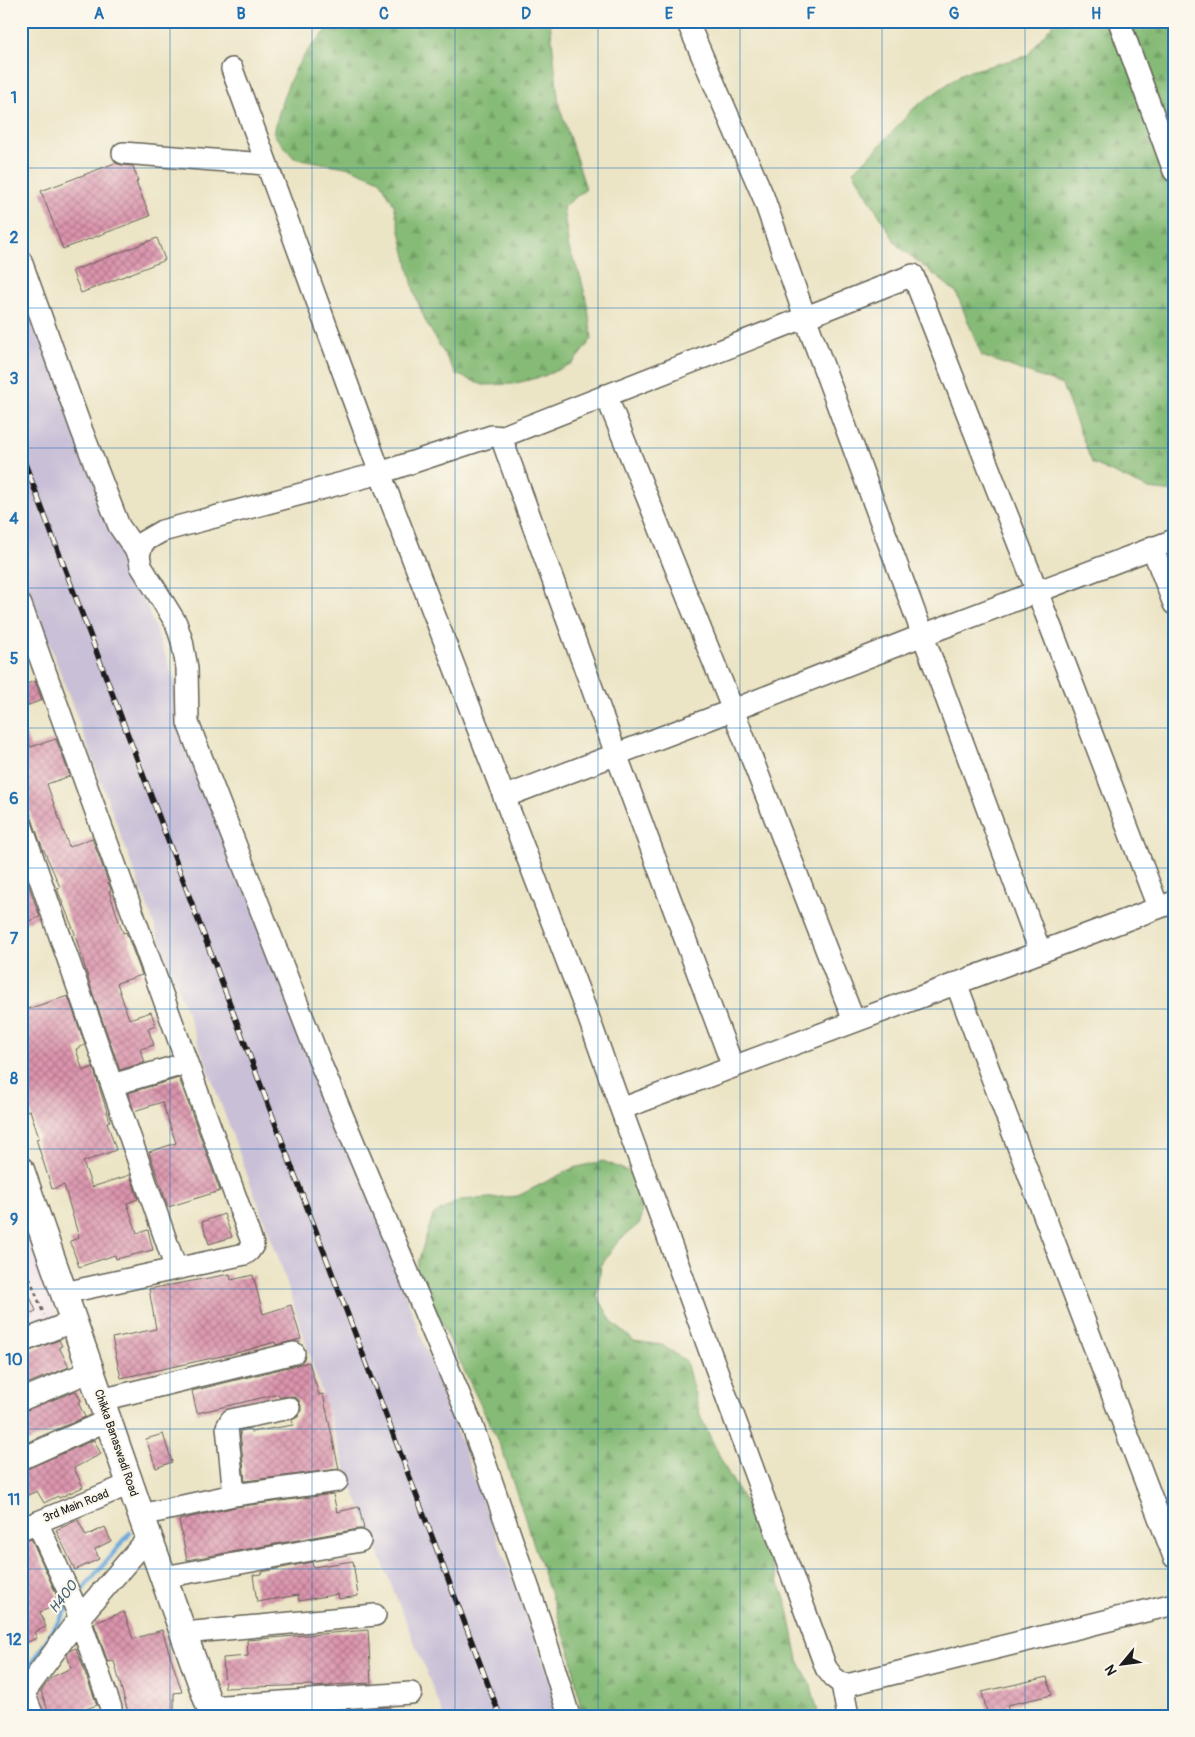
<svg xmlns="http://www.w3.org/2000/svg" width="1195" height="1737" viewBox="0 0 1195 1737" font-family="Pangolin,sans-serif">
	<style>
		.built { fill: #e8d2ee }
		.industrial { fill: #c9bfd7 }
		.forest { fill: url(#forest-firs); stroke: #516c4a }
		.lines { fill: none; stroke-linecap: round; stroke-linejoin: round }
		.stream { stroke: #68a7da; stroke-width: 4.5 }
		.building { fill: url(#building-cross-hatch) }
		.minor-casing { stroke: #646257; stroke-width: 24 }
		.major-casing { stroke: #646257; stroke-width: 29 }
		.path { stroke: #646257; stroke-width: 2.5; stroke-dasharray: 4 4; stroke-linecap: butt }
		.minor { stroke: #fff; stroke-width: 21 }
		.major { stroke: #fff; stroke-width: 26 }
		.rail-casing { stroke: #1c1c1c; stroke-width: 5.5 }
		.rail { stroke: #fbf7ec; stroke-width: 4; stroke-dasharray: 11; stroke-linecap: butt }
		.grid { fill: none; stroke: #1f6fb2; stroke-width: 1; stroke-opacity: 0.55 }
		.labels { text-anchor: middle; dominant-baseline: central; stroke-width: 4.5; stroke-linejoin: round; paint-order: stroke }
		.street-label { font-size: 12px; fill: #1c1c1c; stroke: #fbf7ec }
		.water-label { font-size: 14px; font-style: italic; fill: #3e5b71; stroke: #fbf7ec }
		.neatline { fill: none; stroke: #1f6fb2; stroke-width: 2 }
		.grid-label { font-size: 16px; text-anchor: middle; font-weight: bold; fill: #1f6fb2 }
	</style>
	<defs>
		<pattern id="forest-firs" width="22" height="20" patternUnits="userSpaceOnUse" patternTransform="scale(1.25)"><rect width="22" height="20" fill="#86bb77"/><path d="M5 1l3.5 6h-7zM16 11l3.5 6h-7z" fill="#73a066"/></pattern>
		<pattern id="building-cross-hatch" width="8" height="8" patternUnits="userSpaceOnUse" patternTransform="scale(1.25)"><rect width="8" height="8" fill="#db94ad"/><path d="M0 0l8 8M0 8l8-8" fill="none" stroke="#b1788c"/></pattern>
	</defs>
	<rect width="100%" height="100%" fill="#fbf7ec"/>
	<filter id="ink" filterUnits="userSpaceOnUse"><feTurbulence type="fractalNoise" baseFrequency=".02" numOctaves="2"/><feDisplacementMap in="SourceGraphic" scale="10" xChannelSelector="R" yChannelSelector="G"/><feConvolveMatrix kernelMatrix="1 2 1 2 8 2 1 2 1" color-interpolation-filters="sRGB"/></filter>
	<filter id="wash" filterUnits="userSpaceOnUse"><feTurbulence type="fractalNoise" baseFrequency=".0096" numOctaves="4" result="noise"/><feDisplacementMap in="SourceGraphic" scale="20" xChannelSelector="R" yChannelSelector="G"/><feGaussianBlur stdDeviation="1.12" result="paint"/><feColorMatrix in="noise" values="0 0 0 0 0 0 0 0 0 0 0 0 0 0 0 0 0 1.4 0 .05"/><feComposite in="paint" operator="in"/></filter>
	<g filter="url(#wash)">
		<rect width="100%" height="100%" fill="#ebe4c5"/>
		<!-- built -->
		<path class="built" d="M21,1217L58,1322L21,1336Z"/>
		<!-- industrial -->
		<path class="industrial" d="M21,272L564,1716H444L350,1482L282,1268L21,567Z"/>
		<!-- forest -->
		<path class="forest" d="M339,21H550L559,105L586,189L563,207L569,249L581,278L588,308L592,339L573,363L544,376L513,384L483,385L456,374L426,322L415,295L394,205L380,180L351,168L294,158L274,135C283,87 298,51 339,21Z
			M1055,21H1174V492L1149,489L1092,463L1062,385L982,356L956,292L897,245L853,171L875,151L914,108L963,73L1027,56Z
			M603,1161L630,1172L644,1196L640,1223L618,1241L601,1266L597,1295L612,1322L634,1341L662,1345L686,1361L701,1418L727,1471L756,1522L787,1604L798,1660L811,1686L819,1716H582L571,1655L502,1450L416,1269L433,1215L460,1200L518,1196L573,1168Z"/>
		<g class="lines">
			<!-- stream -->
			<path class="stream" d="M78,1595L130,1533
				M28,1670L68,1607"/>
		</g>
		<g id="blocks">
			<!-- building -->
			<path class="building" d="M115,163L122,165L133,166L138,181L136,182L150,216L63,249L41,191Z
				M157,238L165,260L81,293L72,271Z
				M35,681L42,700L21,708V686Z
				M21,725L31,747L56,739L70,776L47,784L69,847L92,838L111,890L109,891L123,933L126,932L142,975L117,983L129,1019L151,1012L156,1026L148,1029L154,1045L140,1049L145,1062L120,1070L93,994L74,931L59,894L57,888L60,887L39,839L21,786Z
				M21,864L40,917L21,924Z
				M68,996L85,1045L76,1049L83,1071L93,1067L110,1121L107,1122L116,1150L83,1162L92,1187L130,1175L138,1199L127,1203L137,1233L148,1230L153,1250L116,1259L115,1255L79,1267L70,1241L79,1238L64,1185L52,1189L36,1139L39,1138L30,1110L27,1111L21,1094V1011Z
				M179,1078L220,1191L168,1207L149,1152L176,1143L162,1102L134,1111L128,1093Z
				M224,1214L232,1237L209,1244L202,1222Z
				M230,1274L231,1280L253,1275L263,1314L291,1305L301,1339L276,1345L275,1342L240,1352L121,1378L112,1338L156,1329L149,1289Z
				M21,1275L36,1311L21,1317Z
				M59,1340L62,1346L59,1347L69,1367L21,1386V1354Z
				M309,1362L319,1395L323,1394L339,1469L245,1481L240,1431L250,1429L251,1432L293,1425L292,1420L298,1417L301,1411V1406L299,1400L292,1396L279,1397L278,1394L197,1413L192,1391Z
				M76,1391L81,1401L78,1402L85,1417L21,1445V1412Z
				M163,1434L172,1462L156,1468L146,1439Z
				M94,1440L101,1454L74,1468L83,1487L59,1498L58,1496L44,1503L37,1491L21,1498V1471Z
				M333,1494L337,1512L359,1507L364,1529H358L187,1560L179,1520L236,1507Z
				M78,1520L86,1536L105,1527L111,1541L95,1549L99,1559L75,1570L56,1530Z
				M31,1538L57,1596L50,1608L40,1612L46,1627L34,1632L37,1638L21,1645V1541Z
				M353,1561L358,1596L339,1599L338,1594L299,1601L298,1595L257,1602L253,1575L262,1574V1572L312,1562L313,1567Z
				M124,1612L133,1639L162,1630L182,1692L174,1693V1716H129L114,1661L108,1662L94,1623Z
				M368,1630L371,1683L330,1685V1686L313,1687V1685L225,1688L223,1658L248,1656L247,1640Z
				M76,1648L97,1705L77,1712L78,1716H50L41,1691L52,1677L71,1668L67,1655L71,1650Z
				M1047,1677L1052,1695L1007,1705L1010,1716H988L982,1692Z
				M390,1707L391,1716H335L334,1711Z"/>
		</g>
	</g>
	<g filter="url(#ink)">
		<use href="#blocks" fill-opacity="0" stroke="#646257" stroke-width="1"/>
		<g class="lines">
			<!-- minor casing -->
			<g class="minor-casing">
				<path id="minor" d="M687,21L763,196L805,317L1040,951
					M1119,21L1174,171
					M232,69L380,473L587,1013L621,1109L826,1668L833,1677L842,1684H851L1174,1604
					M123,153L266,164
					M21,261L82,431L119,526L139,555
					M606,395L733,710L854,1021
					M501,437L616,754L733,1067
					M1152,547L1174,604
					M21,605L253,1245L249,1251L245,1254L64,1293
					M504,797L733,710L923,635L1174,540
					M21,824L176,1269
					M956,983L1174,1557
					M112,1085L187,1063
					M621,1109L1174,902
					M21,1342L74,1321
					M21,1400L91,1371
					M101,1400L294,1353
					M21,1459L108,1420
					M234,1495L227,1427L231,1420L289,1408
					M141,1515L234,1495L337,1481
					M37,1522L75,1606L111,1708
					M21,1529L130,1484
					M164,1577L360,1541
					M184,1633L375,1615
					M842,1684L848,1716
					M21,1685L33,1716
					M24,1693L79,1618L149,1537
					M210,1707L411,1693
					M569,1716L540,1621L472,1425L322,1067L188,723L187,668L182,641L176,623L141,566L139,555L143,542L162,531L380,473L492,436L501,437L913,275L1037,591L1158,907"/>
			</g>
			<!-- major casing -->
			<g class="major-casing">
				<path id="major" d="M21,1170L141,1515L213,1716"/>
			</g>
			<!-- path -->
			<path class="path" d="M21,1255L44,1315"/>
			<!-- minor -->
			<use href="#minor" class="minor"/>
			<!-- major -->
			<use href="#major" class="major"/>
			<!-- rail casing -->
			<g class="rail-casing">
				<path id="rail" d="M21,453L500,1716"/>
			</g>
			<!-- rail -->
			<use href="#rail" class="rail"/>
		</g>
	</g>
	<!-- grid -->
	<path class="grid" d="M170,21V1716M312,21V1716M455,21V1716M598,21V1716M740,21V1716M882,21V1716M1025,21V1716M21,168H1174M21,308H1174M21,448H1174M21,588H1174M21,728H1174M21,868H1174M21,1009H1174M21,1149H1174M21,1289H1174M21,1429H1174M21,1569H1174"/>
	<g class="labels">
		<!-- street labels -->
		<g class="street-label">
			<text transform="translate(116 1443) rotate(71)">Chikka Banaswadi Road</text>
			<text transform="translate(76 1506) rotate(-22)">3rd Main Road</text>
		</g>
		<!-- water labels -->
		<g class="water-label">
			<text transform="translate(63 1597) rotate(-52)">H400</text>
		</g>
	</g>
	<!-- margin -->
	<rect width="1195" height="1737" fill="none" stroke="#fbf7ec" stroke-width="55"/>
	<!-- north arrow -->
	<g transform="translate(1122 1664) rotate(241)" stroke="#fbf7ec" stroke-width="4" paint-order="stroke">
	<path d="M0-4L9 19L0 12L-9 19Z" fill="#1c1c1c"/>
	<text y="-8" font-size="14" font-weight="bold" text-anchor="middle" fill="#1c1c1c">N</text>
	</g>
	<rect x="28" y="28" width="1140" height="1682" class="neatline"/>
	<g class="grid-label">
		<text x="99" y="19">A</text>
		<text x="241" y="19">B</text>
		<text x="384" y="19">C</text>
		<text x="526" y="19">D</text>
		<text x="669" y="19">E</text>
		<text x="811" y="19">F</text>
		<text x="954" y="19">G</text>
		<text x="1096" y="19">H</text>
		<text x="14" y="103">1</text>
		<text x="14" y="243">2</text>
		<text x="14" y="384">3</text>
		<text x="14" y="524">4</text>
		<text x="14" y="664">5</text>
		<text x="14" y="804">6</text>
		<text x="14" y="944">7</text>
		<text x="14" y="1084">8</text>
		<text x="14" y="1225">9</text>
		<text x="14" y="1365">10</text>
		<text x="14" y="1505">11</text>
		<text x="14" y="1645">12</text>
	</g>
</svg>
